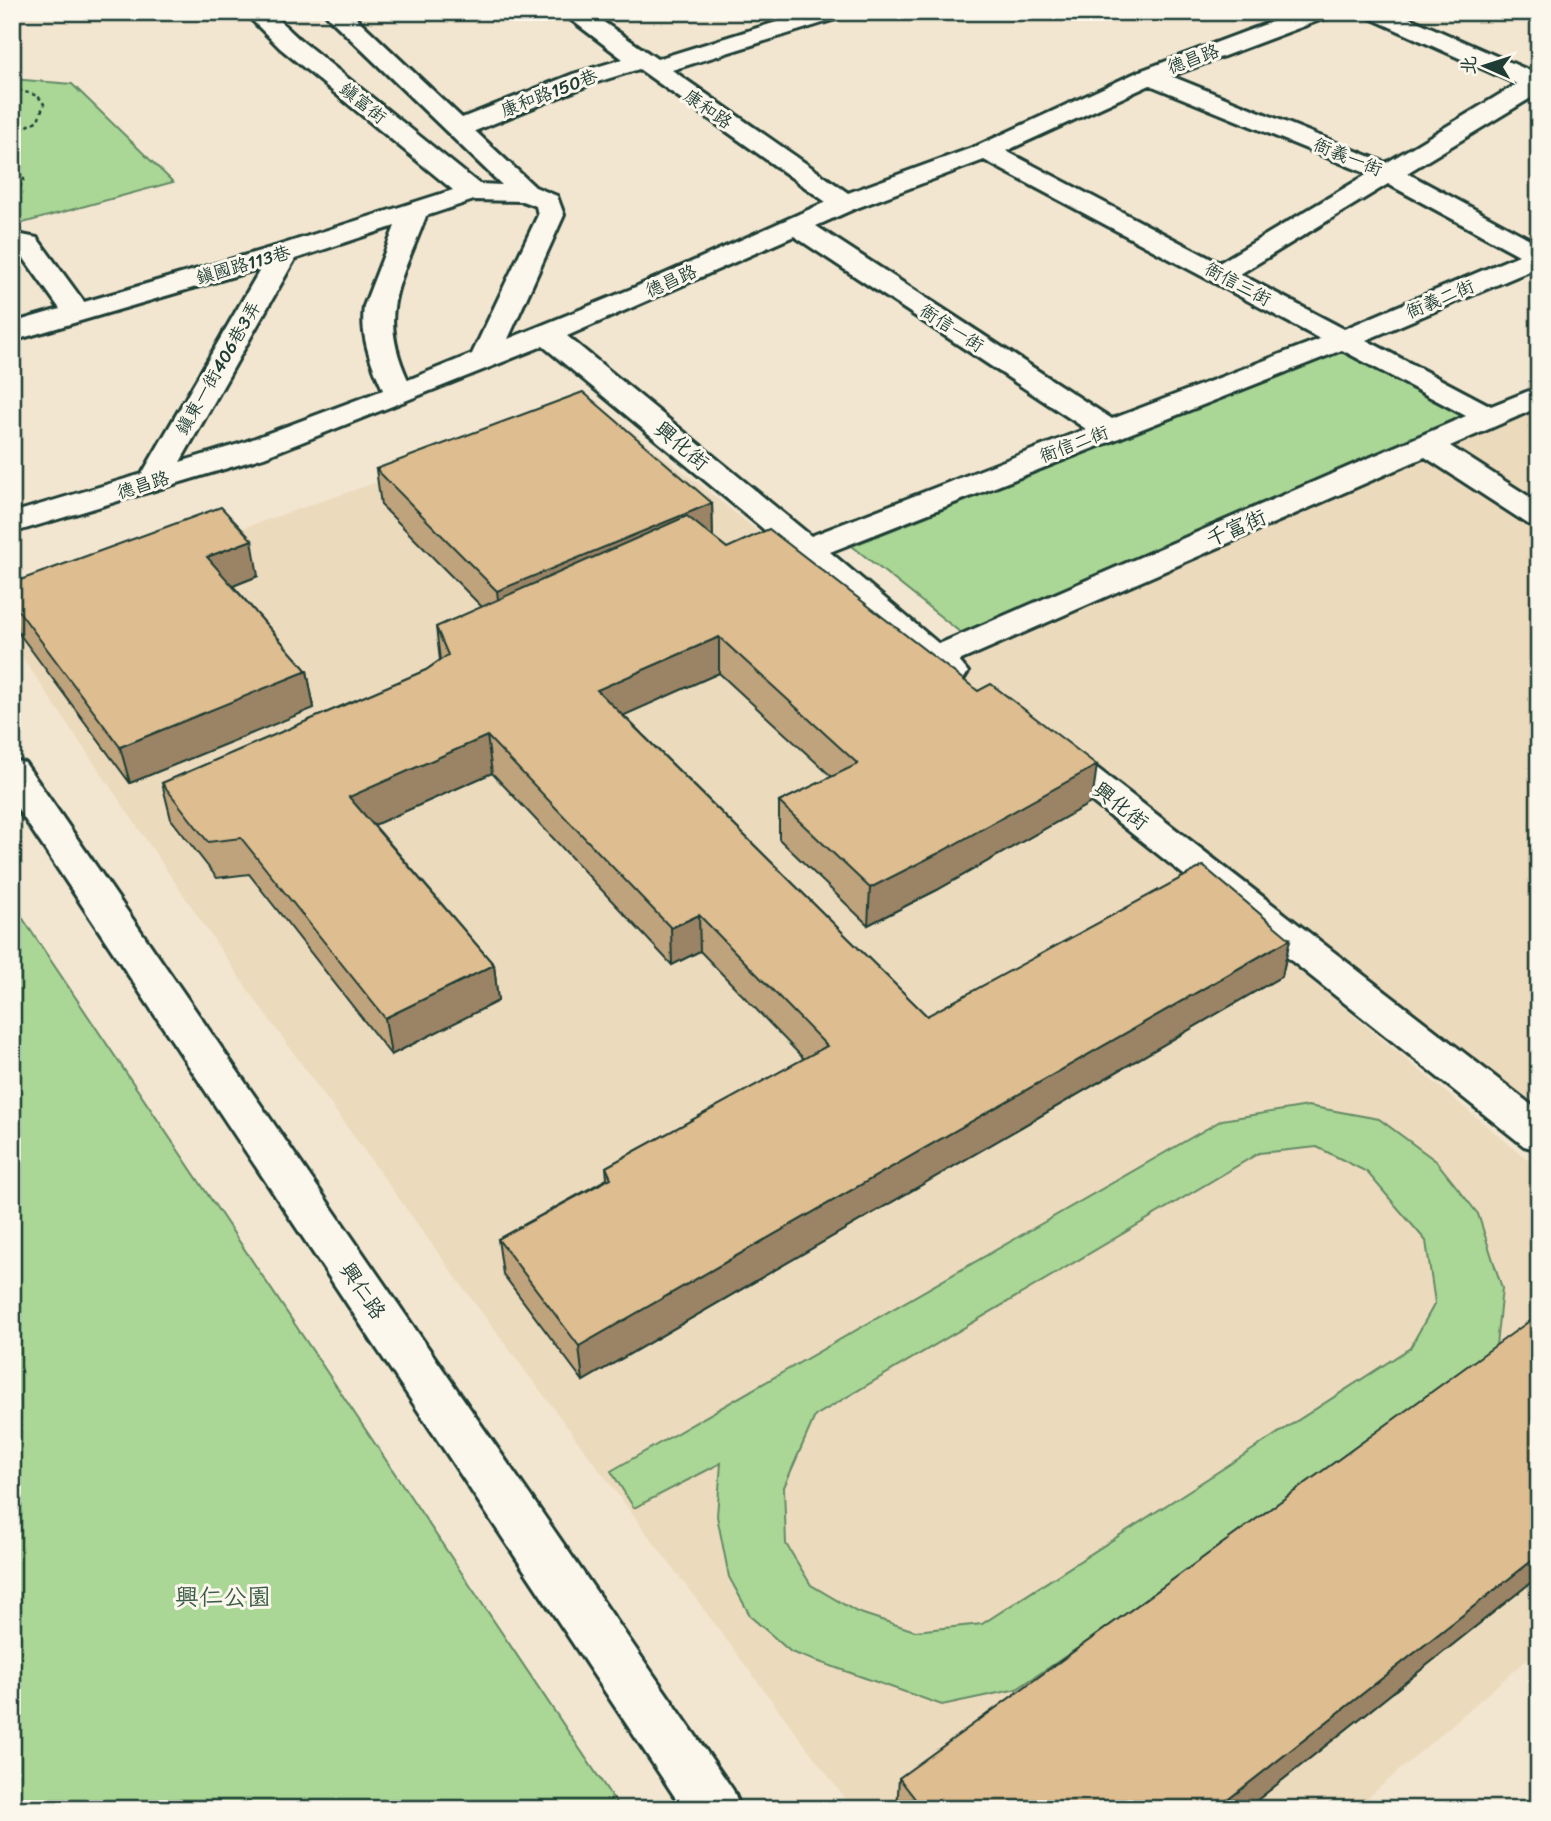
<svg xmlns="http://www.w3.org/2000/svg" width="1551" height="1821" viewBox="0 0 1551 1821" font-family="Sriracha,'LXGW WenKai TC',sans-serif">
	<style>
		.built { fill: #ecdabd }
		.green { fill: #aad796; stroke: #648a65; stroke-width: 2; fill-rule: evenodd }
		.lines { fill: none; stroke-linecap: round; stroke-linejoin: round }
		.street-casing { stroke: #1f3d34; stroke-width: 6 }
		.path { stroke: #1f3d34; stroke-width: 2.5; stroke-dasharray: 3.5 3.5; stroke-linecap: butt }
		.street { fill: #fbf7ec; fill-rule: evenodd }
		.wall { fill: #bfa37c; stroke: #1f3d34; stroke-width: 2 }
		.shaded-wall { fill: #9b8465; stroke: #1f3d34; stroke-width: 2 }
		.building { fill: #debd90; stroke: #1f3d34; stroke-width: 2 }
		.labels { text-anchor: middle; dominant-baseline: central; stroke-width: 6; stroke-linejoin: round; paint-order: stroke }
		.far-street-label { font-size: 18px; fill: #1f3d34; stroke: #fbf7ec }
		.street-label { font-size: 21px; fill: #1f3d34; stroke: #fbf7ec }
		.near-park-label { font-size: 24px; fill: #3b5c48; stroke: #fbf7ec }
	</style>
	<rect width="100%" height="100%" fill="#f2e6d0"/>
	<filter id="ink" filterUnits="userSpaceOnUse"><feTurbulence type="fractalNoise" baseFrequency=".0143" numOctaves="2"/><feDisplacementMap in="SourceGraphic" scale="14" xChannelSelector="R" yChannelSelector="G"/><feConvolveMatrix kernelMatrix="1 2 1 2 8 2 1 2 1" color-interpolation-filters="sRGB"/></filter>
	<g filter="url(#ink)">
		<!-- built -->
		<path class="built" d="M1539,396V1134L934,659Z
			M600,406L984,710L1539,1169V1649L1355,1809H853L470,1297L248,990L12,642V607Z"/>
		<!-- green -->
		<path class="green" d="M12,79L72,84L173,182L12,226Z
			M1343,351L1469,416L965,636L852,546Z
			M12,902L33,934L620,1809H12Z
			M1308,1106L1379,1119L1436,1161L1478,1214L1502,1288L1496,1346L1463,1388L1017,1689L942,1705L791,1652L751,1617L729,1577L717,1516L721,1463L634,1508L611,1471L1222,1120ZM1317,1147L1367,1172L1426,1241L1435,1303L1410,1348L982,1624L915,1631L857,1612L811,1585L786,1544L784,1487L815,1416L1259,1153Z"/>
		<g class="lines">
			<!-- street casing -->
			<g class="street-casing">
				<path id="street" d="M244,12H270L298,38L479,184L502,185L331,20L327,15L329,12H350L462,118L573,74L623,59L561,12H589L657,59L809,12H846L842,17L672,70L848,193L977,146L1140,71L1298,12H1332L1328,17L1171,76L1386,163L1517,84L1368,17L1364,12H1396L1539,75V93L1407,173L1539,244V267L1366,340L1491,406L1539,387V407L1450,446L1539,503V527L1528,524L1425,457L959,661L968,672L963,680C943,685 938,676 922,667L796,556L543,346L264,457L12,533V513L142,474L261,268L12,341V323L60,309L18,250L12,249V233L37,238L84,302L274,247L453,190L280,48ZM639,69L826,202L631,289L508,339L564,215L557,196L535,187L475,131L591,84ZM1150,85L1368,174L1219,263L1006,151ZM984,160L1320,339L1112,419L816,226L854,209ZM1388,184L1519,255L1344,329L1240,274ZM474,200L522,201L536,206L538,215L472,354L408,380C376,311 402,281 426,216ZM395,226L364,306C360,338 371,362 383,390L242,443L180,462L295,259ZM794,236L1086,429L811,536L567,336ZM1342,350L1466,416L939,644L830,552Z
					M1054,741L1067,745L1539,1111V1150L1524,1146L1041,761L1036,753L1041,745Z
					M12,760L25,763L733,1790L741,1809H683L12,800Z"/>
			</g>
			<!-- path -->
			<path class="path" d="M12,88L38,96L44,104L38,120L12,135
				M12,171L18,172L24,179L20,187L12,192"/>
			<!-- street -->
			<use href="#street" class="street"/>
		</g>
		<!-- wall -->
		<path class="wall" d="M376,469L712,503L713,537L727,548L1092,802L937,890L868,925L779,839V802L832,777L719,673L623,715L927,1016L1290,939L1282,976L583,1381L503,1274L498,1239L607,1179L606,1167L804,1059L700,951L672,965L492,773L374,825L494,965L498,1001L391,1055L249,874L217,878L171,819L162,783L426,670L440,660L436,627L482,607L381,505Z
			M258,576L233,586L307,671L314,708L130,783L12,624V602Z
			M1539,1576L1246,1809H897L899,1778Z"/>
		<!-- shaded-wall -->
		<path class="shaded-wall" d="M712,503L713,539L501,626L497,591Z
			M252,540L258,576L215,593L207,557Z
			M719,637V673L600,726L597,690Z
			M307,671L314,708L130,783L120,747Z
			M487,736L492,773L356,833L349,797Z
			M1097,765L1092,802L937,890L868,925L870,888Z
			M699,915L700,951L672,965L671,928Z
			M1290,939L1282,976L583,1381L579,1346Z
			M494,965L498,1001L391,1055L385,1018Z
			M1539,1555V1576L1246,1809H1216Z"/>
		<!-- building -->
		<path class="building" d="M583,392L712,503L497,591L376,469Z
			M221,507L252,540L207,557L307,671L120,747L12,602V583Z
			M687,516L727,548L769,529L978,691L991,684L1097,765L939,853L870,888L779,802L858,764L719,637L597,690L927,1016L1203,866L1290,939L579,1346L498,1239L611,1178L606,1167L827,1046L699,915L671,928L487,736L349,797L494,965L385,1018L241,838L208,842L162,783L426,670L448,655L436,627Z
			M1539,1314V1555L1216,1809H923L899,1778Z"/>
	</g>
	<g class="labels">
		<!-- far-street labels -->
		<g class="far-street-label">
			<text transform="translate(1193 59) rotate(-20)">德昌路</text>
			<text transform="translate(549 93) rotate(-21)">康和路150巷</text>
			<text transform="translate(363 103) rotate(39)">鎮富街</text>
			<text transform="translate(708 109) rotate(35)">康和路</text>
			<text transform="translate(1348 157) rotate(22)">衙義一街</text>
			<text transform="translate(243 265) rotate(-16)">鎮國路113巷</text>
			<text transform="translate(671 281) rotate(-24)">德昌路</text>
			<text transform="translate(1238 284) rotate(28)">衙信三街</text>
			<text transform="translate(1440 299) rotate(-23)">衙義二街</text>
			<text transform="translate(952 328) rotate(33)">衙信一街</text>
			<text transform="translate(218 368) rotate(-60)">鎮東一街406巷3弄</text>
			<text transform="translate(1074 444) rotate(-21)">衙信二街</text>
			<text transform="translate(143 485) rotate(-17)">德昌路</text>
		</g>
		<!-- street labels -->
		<g class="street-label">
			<text transform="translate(682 446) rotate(40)">興化街</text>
			<text transform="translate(1236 528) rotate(-23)">千富街</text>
			<text transform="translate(1121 806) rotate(38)">興化街</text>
			<text transform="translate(363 1291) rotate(56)">興仁路</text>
		</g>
		<!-- near-park labels -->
		<g class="near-park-label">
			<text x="223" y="1597">興仁公園</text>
		</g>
	</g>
	<!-- margin -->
	<rect width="1551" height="1821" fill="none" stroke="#fbf7ec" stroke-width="42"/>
	<rect x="21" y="21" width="1509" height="1779" fill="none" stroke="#1f3d34" stroke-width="2.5" filter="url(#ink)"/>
	<!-- north arrow -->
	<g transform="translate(1485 66) rotate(273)" stroke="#fbf7ec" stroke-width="5" paint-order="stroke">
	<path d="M0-5L12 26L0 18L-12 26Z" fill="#1f3d34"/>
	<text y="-10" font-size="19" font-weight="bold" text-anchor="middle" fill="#1f3d34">北</text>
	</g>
</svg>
